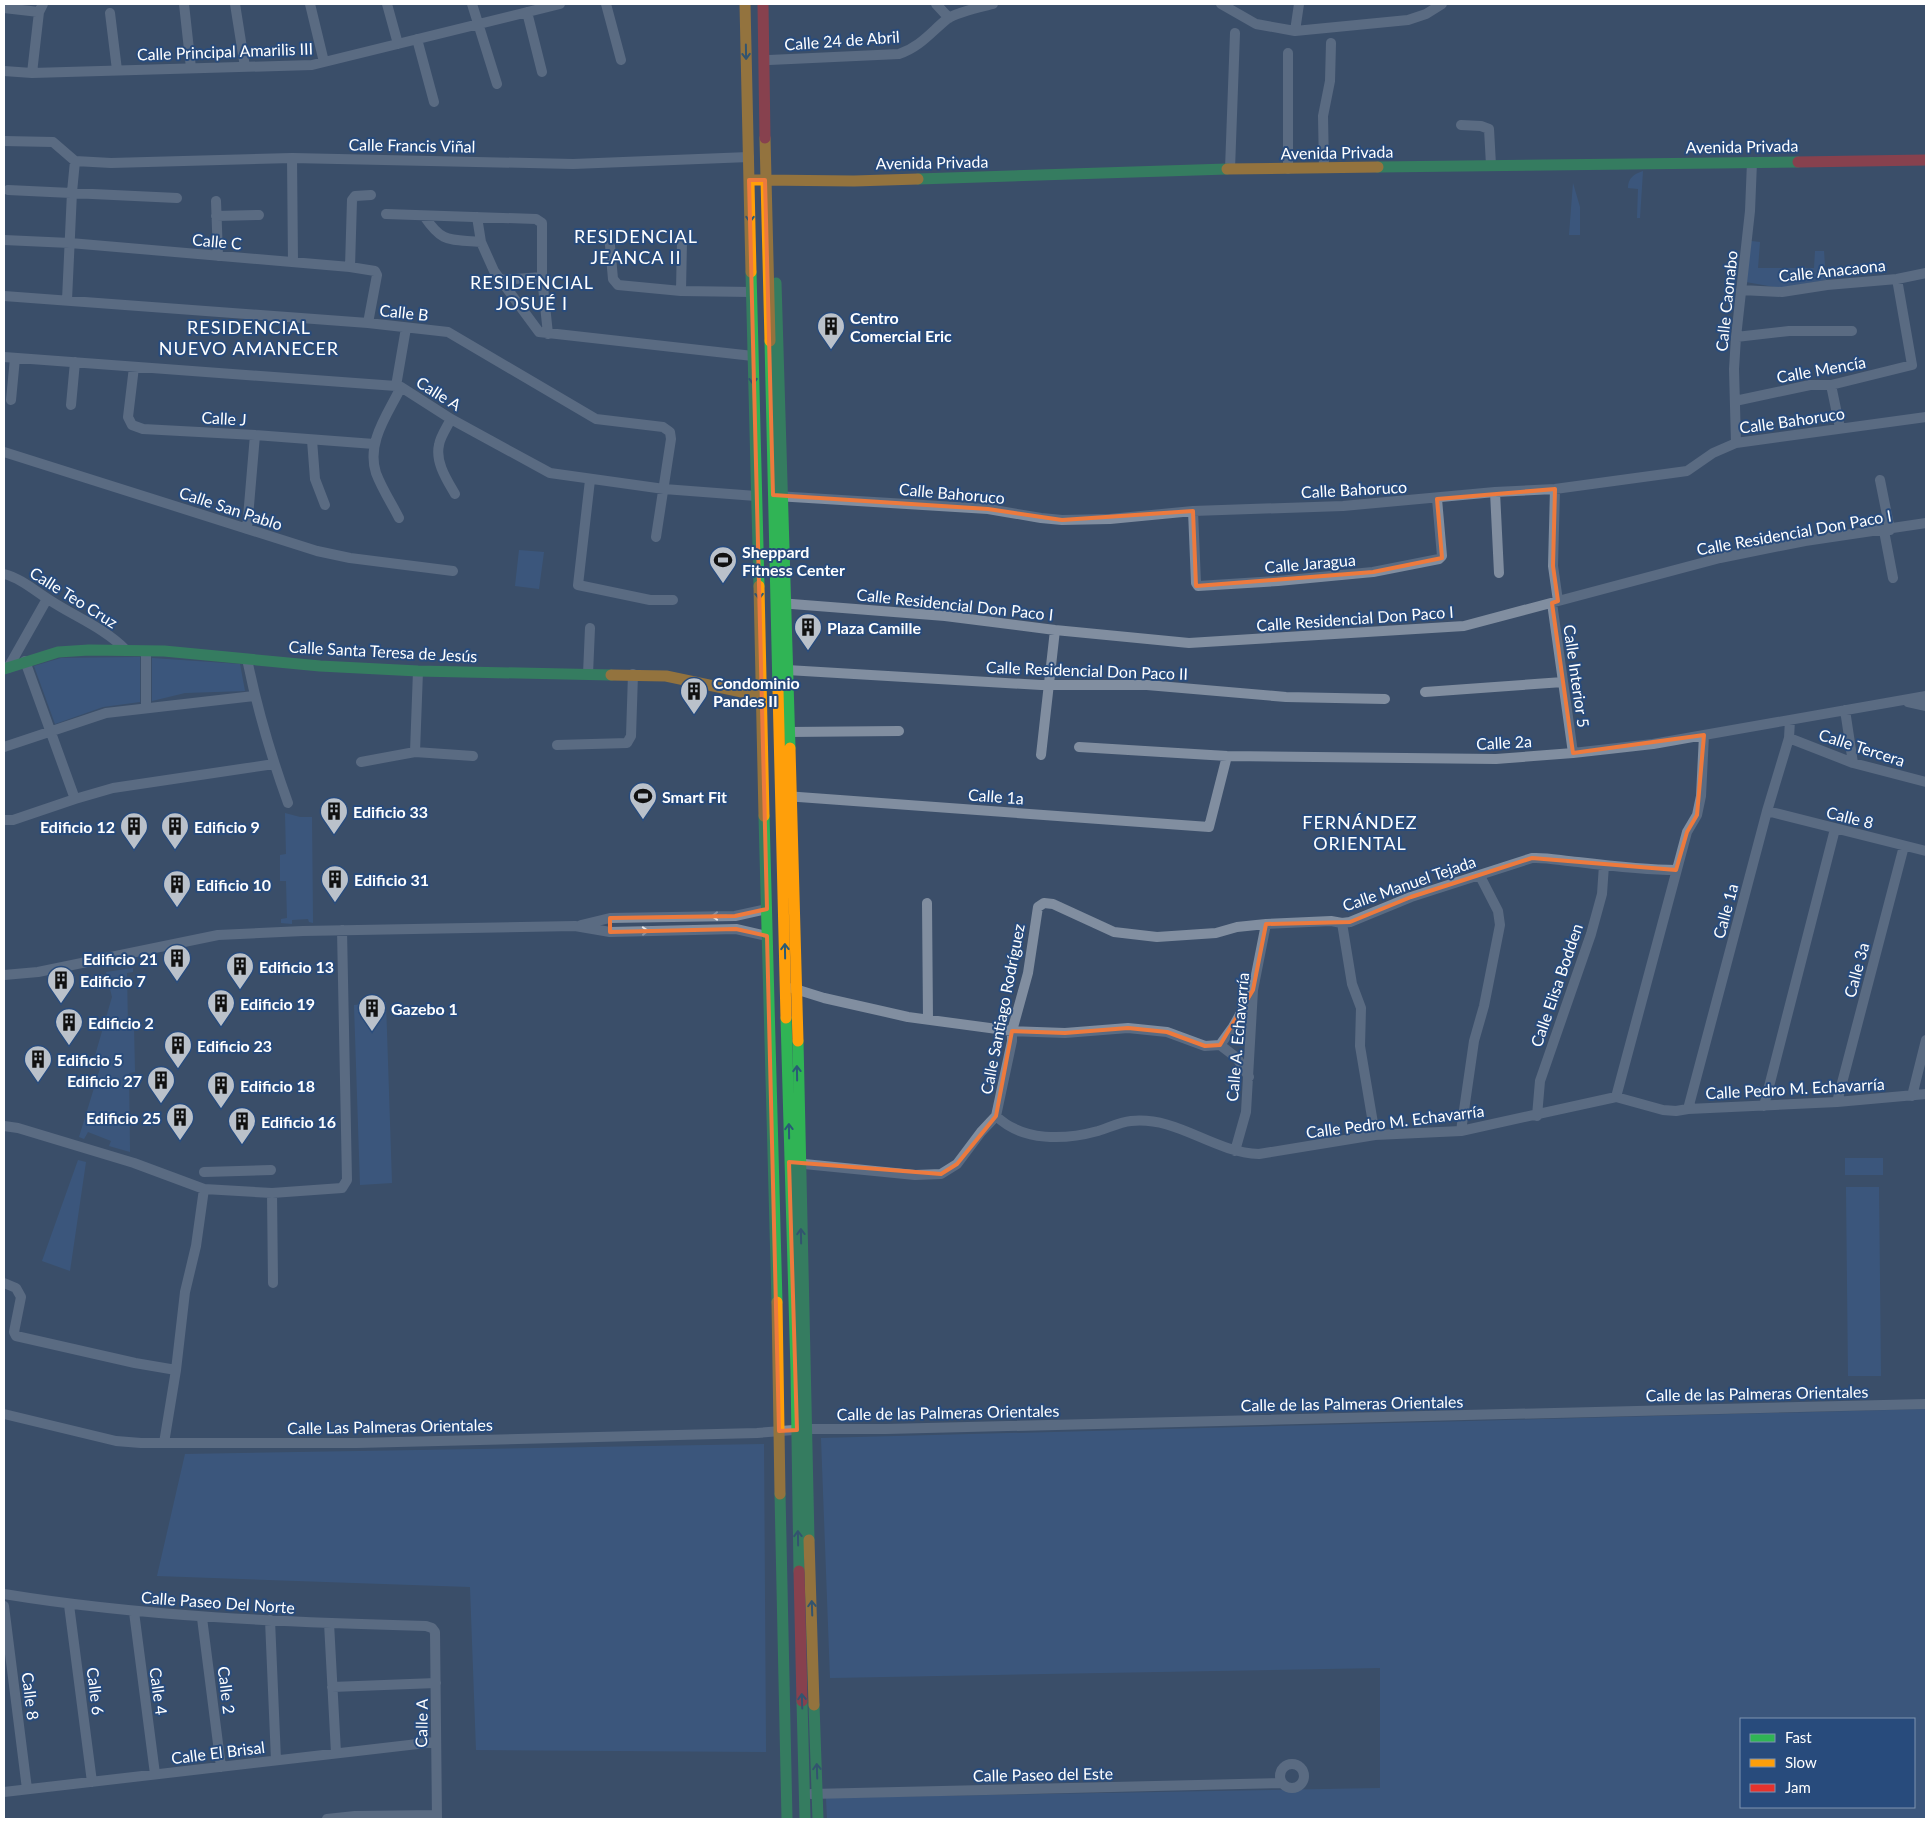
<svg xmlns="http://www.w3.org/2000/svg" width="1930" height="1823" viewBox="0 0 1930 1823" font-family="Lato,sans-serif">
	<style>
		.green { fill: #3c6193; fill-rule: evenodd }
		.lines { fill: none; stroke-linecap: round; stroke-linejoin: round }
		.street { stroke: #818ea0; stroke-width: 10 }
		.fast { stroke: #30b455; stroke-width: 11 }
		.slow { stroke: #ff9f0a; stroke-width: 11 }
		.jam { stroke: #e5322d; stroke-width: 11 }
		.oneway { stroke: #295b76 }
		.oneway2 { stroke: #e6e8ec }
		.marked { fill: none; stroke: #ed7a3d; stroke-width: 4; stroke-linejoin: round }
		.labels { text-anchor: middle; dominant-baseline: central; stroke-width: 4; stroke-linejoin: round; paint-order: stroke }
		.street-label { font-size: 16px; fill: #fff; stroke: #284b7c }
		.poi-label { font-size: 16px; font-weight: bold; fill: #fff; stroke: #284b7c; text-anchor: start }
		.neighbourhood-label { font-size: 18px; letter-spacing: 1px; fill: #fff; stroke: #284b7c }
	</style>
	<rect width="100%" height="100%" fill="#3b4e69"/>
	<!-- green -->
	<path class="green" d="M1643,171L1640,218H1637L1638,189L1628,188C1628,178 1634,174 1643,171Z
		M1573,183L1580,207V235H1569Z
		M1751,241L1760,242L1758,268H1814L1815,251H1824L1826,280L1780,288L1746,282Z
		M519,550L544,552L539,589L515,586Z
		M140,657V702L103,707L55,724L34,666L61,658Z
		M152,658L240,664L245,691L185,693L152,701Z
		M285,813L300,817H312L313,923L309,922L308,919L292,920V924L281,923V919L287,918L286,881H280V855L286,854Z
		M133,968V972L127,973L128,1028L134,1027L135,1072L129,1073L130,1152L109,1146L111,1141L88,1132L84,1139L79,1137L102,1062L94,1059L112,997L106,972Z
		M386,1002L392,1183L360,1185L354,1005Z
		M1845,1158H1883V1175H1845Z
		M78,1160L86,1162L70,1271L42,1261Z
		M1846,1187H1879L1881,1376H1848Z
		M1926,1409V1819H827L826,1798L1380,1788V1668L830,1678L821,1438ZM1741,1719H1914V1807H1741Z
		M764,1444L766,1752L476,1750L470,1587L157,1576L185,1454Z"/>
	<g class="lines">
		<!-- street -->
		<path class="street" d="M184,4L191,68
			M235,4L245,67
			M310,4L324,62
			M387,4L398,44
			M472,4L497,84
			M606,4L621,60
			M936,4L949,18
			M1221,4L1256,24L1295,31L1408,20L1426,14L1442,4
			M4,8L39,12
			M527,12L542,72
			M110,13L117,70
			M1295,31L1299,4
			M417,39L434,102
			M1288,53V169
			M769,60L899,54C920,47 931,32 947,19C957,12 981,7 993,4
			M4,71L32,73L312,65L560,4
			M32,73L39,12L43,4
			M1461,125L1481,126L1489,129L1491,165
			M4,141L53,142L75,161
			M292,158L293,262
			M75,161L111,163L292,158L573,164L749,157
			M1324,168L1323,116L1330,81L1331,43
			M1230,169L1235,33
			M8,190L177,198
			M216,201L218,256
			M386,214L536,219L542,223V277L548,334
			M216,216L259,215
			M424,216C443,244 449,239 481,242
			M477,217L481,242L494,271L539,332L753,356
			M609,234L613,279L618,285L681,291L752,292
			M4,240L70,243L350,267L375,271L377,275L368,323
			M350,267L352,200L355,196L371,195
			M500,280L542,277
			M1741,290L1782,292L1827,285L1897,279L1926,273
			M681,291L682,240
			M4,296L368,323L448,332L596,419L663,427L670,432L671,439L656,537
			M67,300L72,192L75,161
			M1736,337L1789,331H1852
			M4,357L396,386L401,387L451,419L550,473L664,489L756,496
			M134,367L128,417L132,425L143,429L255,435L374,444
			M1831,385L1840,428
			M396,386L406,328
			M11,400L15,358
			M1735,401L1810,385H1831L1912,365L1897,279
			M71,405L75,362
			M451,419C447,427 440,437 439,445C435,462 447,480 455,494
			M312,440L315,479L325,505
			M1736,443L1734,369L1736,337L1750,211L1752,162
			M4,452L317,551L350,558L453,571
			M590,480L578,585L650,600H673
			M1880,480L1890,530
			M1555,489L1553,566L1558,601
			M1495,492L1499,573
			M776,496L988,509L1041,518L1062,520L1110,519L1193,511L1343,506L1495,492L1555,489L1687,471L1713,453L1736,443L1926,417
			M1193,511L1196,583L1198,586L1278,581L1373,572L1439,559L1442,556L1437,499
			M399,518C392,504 382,489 376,473C366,442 388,414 401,387
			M247,529L255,435
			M1884,531L1893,578
			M4,574C20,578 34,590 48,599C75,617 103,627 126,650
			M779,603L945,616L1055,630L1189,643L1464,626L1720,558L1805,541L1926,523
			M1552,603L1573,753
			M146,651V708
			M247,659C257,708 271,756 288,803
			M25,661L75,799
			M8,668L47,599
			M787,670L1041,685H1147L1286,697L1385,699
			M588,674L590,628
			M1425,692L1563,682
			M1908,702L1926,706
			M1845,710L1853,763
			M789,732L899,731
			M1789,738L1853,763L1926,782
			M557,745L627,743L631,736L633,674
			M4,747L106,713L254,696
			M1079,747L1227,756L1496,759L1573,753L1653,744L1926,696
			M415,752L418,671
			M1041,755L1055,630
			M361,762L415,752L473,756
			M785,796L1209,827L1227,756
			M1767,811L1926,851
			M4,820H13L75,799L113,788L274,764
			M927,903L928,1019
			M1342,923L1352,984L1361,1008L1360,1046L1375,1135
			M581,925L610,918L735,916L767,909
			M4,975L38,972L218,935L303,931L575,926L610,932L736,929L767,936
			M792,988L824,998L908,1017L1012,1031L1065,1033L1128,1028L1167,1032L1205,1046L1220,1045L1237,1058L1249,1077
			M1220,1045L1233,1027L1252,993
			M1912,1096L1926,1040
			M1616,1097L1687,832L1697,815L1701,796L1704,735
			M1837,1102L1904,846
			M1764,1106L1835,829
			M1688,1109L1767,811L1789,738L1790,720
			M996,1116C1023,1142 1065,1140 1098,1131C1108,1128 1120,1122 1131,1121C1178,1116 1212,1152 1259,1154L1375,1135L1461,1131L1616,1097L1663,1110L1676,1111L1688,1109L1837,1102L1926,1094
			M996,1116L1012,1041V1031L1028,973L1038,907L1044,903L1053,904L1114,932L1157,937L1216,933L1237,927L1266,924L1331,921L1342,923L1350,922L1411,897L1532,858C1548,857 1562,861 1578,862C1611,866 1644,870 1676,870
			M1537,1116L1540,1081L1591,934L1602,894L1604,865
			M4,1126L18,1128L134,1163L204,1189L272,1193L342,1188L347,1180L342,930
			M1461,1131L1474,1041L1484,1006L1500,925L1498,911L1480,876
			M1235,1151L1246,1112L1253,990L1266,924
			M794,1163L915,1175L941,1174L957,1164L981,1132L996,1116
			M204,1172L271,1170
			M272,1193L273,1283
			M4,1283L16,1288L21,1297L14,1332L16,1336L135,1363L176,1370
			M4,1414L116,1441L141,1443H357L757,1433L806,1429H886L1926,1404
			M164,1443L176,1370L185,1292L196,1246L204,1189
			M4,1594C144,1617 284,1622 426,1626L432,1628L435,1632L437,1819
			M69,1605L92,1782
			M4,1606L27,1789
			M134,1612L155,1774
			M202,1618L221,1767
			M270,1620L276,1760
			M329,1623L336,1753
			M332,1687L436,1683
			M1280 1776a12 12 0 1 1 24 0a12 12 0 1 1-24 0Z
			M4,1792L435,1742
			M811,1794L1281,1783
			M327,1819L355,1816L437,1815"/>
		<!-- fast -->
		<path class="fast" d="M1378,167L1798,162
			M918,179L1227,169
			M751,272L759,586
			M776,283L790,748
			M770,341L778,690
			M4,669L58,652L89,650L164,651L320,666L418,671L611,675
			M764,816L777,1302
			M786,1018L796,1371L799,1571
			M798,1041L809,1540
			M780,1494L787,1819
			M802,1701L805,1819
			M814,1705L818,1819"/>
		<!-- slow -->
		<path class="slow" d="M745,4L751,272
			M765,138L770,341
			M1227,169L1378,167
			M755,180L854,181L918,179
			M759,586L764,816
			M611,675L666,676L761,696
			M778,690L786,1018
			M790,748L798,1041
			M777,1302L780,1494
			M809,1540L814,1705"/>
		<!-- jam -->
		<path class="jam" d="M763,4L765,138
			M1798,162L1926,160
			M799,1571L802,1701"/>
	</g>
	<!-- one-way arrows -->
	<defs><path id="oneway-shaft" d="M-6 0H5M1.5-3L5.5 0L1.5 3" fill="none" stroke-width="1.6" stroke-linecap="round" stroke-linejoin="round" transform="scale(1.25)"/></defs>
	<g class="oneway">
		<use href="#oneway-shaft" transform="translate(746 52) rotate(89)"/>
		<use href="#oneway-shaft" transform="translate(750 215) rotate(90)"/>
		<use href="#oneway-shaft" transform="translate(753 377) rotate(89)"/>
		<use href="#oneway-shaft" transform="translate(759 592) rotate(89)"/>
		<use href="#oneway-shaft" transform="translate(785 951) rotate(-91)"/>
		<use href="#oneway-shaft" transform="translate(797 1073) rotate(-91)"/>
		<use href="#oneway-shaft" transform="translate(789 1131) rotate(-91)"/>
		<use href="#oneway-shaft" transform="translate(801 1236) rotate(-91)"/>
		<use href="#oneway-shaft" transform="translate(798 1538) rotate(-91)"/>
		<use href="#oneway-shaft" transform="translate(812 1608) rotate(-92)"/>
		<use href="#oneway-shaft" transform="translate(802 1701) rotate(-92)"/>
		<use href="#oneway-shaft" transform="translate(817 1771) rotate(-92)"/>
	</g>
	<g class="oneway2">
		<use href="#oneway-shaft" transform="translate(719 916) rotate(179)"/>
		<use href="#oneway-shaft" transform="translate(641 931) rotate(-1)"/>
	</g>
	<!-- marked area -->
	<path d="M0 0H1930V1823H0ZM749,180H765L773,495L988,509L1062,520L1193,511L1196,586L1373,572L1442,558L1437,499L1555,489L1553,566L1558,601L1552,603L1573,753L1704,735L1697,815L1687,832L1676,870L1532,858L1411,897L1350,922L1266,924L1253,990L1220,1045L1205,1046L1167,1032L1128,1028L1065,1033L1012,1031L996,1116L957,1164L941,1174L789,1162L797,1430L779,1431L767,936L736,929L610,932V918L735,916L767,909Z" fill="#3b4e69" fill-opacity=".55" fill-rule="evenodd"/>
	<path class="marked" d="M749,180H765L773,495L988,509L1062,520L1193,511L1196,586L1373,572L1442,558L1437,499L1555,489L1553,566L1558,601L1552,603L1573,753L1704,735L1697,815L1687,832L1676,870L1532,858L1411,897L1350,922L1266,924L1253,990L1220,1045L1205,1046L1167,1032L1128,1028L1065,1033L1012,1031L996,1116L957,1164L941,1174L789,1162L797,1430L779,1431L767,936L736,929L610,932V918L735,916L767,909Z"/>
	<!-- icons -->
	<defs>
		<g id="building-pin" transform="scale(1.4375)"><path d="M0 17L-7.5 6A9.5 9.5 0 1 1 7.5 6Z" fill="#bac1ca" stroke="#284b7c"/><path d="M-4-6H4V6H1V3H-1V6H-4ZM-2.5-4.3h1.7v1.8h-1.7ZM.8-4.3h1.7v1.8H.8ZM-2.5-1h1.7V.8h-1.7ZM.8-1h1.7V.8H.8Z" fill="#111"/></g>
		<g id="stadium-pin" transform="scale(1.4375)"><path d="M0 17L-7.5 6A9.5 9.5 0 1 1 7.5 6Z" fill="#bac1ca" stroke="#284b7c"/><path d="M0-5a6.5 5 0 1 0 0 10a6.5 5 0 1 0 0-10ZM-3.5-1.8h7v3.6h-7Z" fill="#111"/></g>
	</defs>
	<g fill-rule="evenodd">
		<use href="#building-pin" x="831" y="326"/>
		<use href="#stadium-pin" x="723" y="560"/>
		<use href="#building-pin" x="808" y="627"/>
		<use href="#building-pin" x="694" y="691"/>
		<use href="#stadium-pin" x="643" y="796"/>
		<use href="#building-pin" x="334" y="811"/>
		<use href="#building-pin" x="134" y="826"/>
		<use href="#building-pin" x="175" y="826"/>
		<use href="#building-pin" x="335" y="879"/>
		<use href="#building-pin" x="177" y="884"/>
		<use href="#building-pin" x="177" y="958"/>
		<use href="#building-pin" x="240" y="966"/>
		<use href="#building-pin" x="61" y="980"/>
		<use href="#building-pin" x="221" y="1003"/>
		<use href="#building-pin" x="372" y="1008"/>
		<use href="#building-pin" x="69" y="1022"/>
		<use href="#building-pin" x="178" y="1045"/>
		<use href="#building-pin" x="38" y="1059"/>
		<use href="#building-pin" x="161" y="1080"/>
		<use href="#building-pin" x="221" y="1085"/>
		<use href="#building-pin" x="180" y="1117"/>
		<use href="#building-pin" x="242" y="1121"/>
	</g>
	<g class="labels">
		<!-- street labels -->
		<g class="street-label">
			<text transform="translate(842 40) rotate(-4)">Calle 24 de Abril</text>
			<text transform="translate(225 51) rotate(-2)">Calle Principal Amarilis III</text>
			<text transform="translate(412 145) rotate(1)">Calle Francis Viñal</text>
			<text transform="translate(1742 146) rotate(-1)">Avenida Privada</text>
			<text transform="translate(1337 152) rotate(-1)">Avenida Privada</text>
			<text transform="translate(932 162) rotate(-1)">Avenida Privada</text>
			<text transform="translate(217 241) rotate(5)">Calle C</text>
			<text transform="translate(1832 270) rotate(-6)">Calle Anacaona</text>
			<text transform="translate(1726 301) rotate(-84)">Calle Caonabo</text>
			<text transform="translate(404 312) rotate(6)">Calle B</text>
			<text transform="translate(1821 369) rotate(-10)">Calle Mencía</text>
			<text transform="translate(439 393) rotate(32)">Calle A</text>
			<text transform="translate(224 418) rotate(3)">Calle J</text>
			<text transform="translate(1792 420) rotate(-8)">Calle Bahoruco</text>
			<text transform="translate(1354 489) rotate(-3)">Calle Bahoruco</text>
			<text transform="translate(952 493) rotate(5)">Calle Bahoruco</text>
			<text transform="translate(231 508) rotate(18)">Calle San Pablo</text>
			<text transform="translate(1794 532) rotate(-10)">Calle Residencial Don Paco I</text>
			<text transform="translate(1310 563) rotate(-5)">Calle Jaragua</text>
			<text transform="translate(74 597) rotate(32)">Calle Teo Cruz</text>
			<text transform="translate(955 604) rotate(6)">Calle Residencial Don Paco I</text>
			<text transform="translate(1355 618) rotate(-4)">Calle Residencial Don Paco I</text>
			<text transform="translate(383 651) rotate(3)">Calle Santa Teresa de Jesús</text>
			<text transform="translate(1087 670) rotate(2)">Calle Residencial Don Paco II</text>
			<text transform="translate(1577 676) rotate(82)">Calle Interior 5</text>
			<text transform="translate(1504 742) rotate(-3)">Calle 2a</text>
			<text transform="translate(1862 747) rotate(18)">Calle Tercera</text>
			<text transform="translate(996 796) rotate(4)">Calle 1a</text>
			<text transform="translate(1850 817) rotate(14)">Calle 8</text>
			<text transform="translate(1409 883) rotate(-19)">Calle Manuel Tejada</text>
			<text transform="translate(1725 911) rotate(-75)">Calle 1a</text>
			<text transform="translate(1856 970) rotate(-75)">Calle 3a</text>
			<text transform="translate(1556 985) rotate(-71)">Calle Elisa Bodden</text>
			<text transform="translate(1002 1009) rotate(-79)">Calle Santiago Rodríguez</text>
			<text transform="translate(1237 1037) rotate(-85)">Calle A. Echavarría</text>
			<text transform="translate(1795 1088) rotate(-3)">Calle Pedro M. Echavarría</text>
			<text transform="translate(1395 1121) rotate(-7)">Calle Pedro M. Echavarría</text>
			<text transform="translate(1757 1393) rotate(-1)">Calle de las Palmeras Orientales</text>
			<text transform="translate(1352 1403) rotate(-1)">Calle de las Palmeras Orientales</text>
			<text transform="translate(948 1412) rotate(-1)">Calle de las Palmeras Orientales</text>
			<text transform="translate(390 1426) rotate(-1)">Calle Las Palmeras Orientales</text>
			<text transform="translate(218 1602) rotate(4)">Calle Paseo Del Norte</text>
			<text transform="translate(227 1690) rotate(83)">Calle 2</text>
			<text transform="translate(96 1691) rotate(83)">Calle 6</text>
			<text transform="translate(159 1691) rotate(82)">Calle 4</text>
			<text transform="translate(31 1696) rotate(83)">Calle 8</text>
			<text transform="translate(421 1723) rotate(-89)">Calle A</text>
			<text transform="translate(218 1752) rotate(-7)">Calle El Brisal</text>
			<text transform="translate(1043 1774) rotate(-1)">Calle Paseo del Este</text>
		</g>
		<!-- poi labels -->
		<g class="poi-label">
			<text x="850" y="317">Centro<tspan x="850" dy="18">Comercial Eric</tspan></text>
			<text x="742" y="551">Sheppard<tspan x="742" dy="18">Fitness Center</tspan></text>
			<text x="827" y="627">Plaza Camille</text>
			<text x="713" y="682">Condominio<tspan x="713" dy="18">Pandes II</tspan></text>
			<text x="662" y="796">Smart Fit</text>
			<text x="353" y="811">Edificio 33</text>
			<text x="115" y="826" text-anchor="end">Edificio 12</text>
			<text x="194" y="826">Edificio 9</text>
			<text x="354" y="879">Edificio 31</text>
			<text x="196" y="884">Edificio 10</text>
			<text x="158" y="958" text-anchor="end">Edificio 21</text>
			<text x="259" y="966">Edificio 13</text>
			<text x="80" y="980">Edificio 7</text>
			<text x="240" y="1003">Edificio 19</text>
			<text x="391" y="1008">Gazebo 1</text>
			<text x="88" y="1022">Edificio 2</text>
			<text x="197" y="1045">Edificio 23</text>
			<text x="57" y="1059">Edificio 5</text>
			<text x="142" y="1080" text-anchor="end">Edificio 27</text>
			<text x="240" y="1085">Edificio 18</text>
			<text x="161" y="1117" text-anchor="end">Edificio 25</text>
			<text x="261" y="1121">Edificio 16</text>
		</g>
		<!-- neighbourhood labels -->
		<g class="neighbourhood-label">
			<text x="636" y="236">RESIDENCIAL<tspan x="636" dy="21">JEANCA II</tspan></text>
			<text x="532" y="282">RESIDENCIAL<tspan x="532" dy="21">JOSUÉ I</tspan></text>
			<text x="249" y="327">RESIDENCIAL<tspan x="249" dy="21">NUEVO AMANECER</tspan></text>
			<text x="1360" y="822">FERNÁNDEZ<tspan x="1360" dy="21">ORIENTAL</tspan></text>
		</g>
	</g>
	<!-- border -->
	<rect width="1930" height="1823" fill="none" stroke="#ffffff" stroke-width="10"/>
	<!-- legend -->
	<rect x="1740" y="1718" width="175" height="90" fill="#284b7c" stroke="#7e93b0"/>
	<rect x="1750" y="1734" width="25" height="8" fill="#30b455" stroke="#7e93b0"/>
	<text x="1785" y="1743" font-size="15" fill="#ffffff">Fast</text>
	<rect x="1750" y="1759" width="25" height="8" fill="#ff9f0a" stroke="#7e93b0"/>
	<text x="1785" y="1768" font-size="15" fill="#ffffff">Slow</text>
	<rect x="1750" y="1784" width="25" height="8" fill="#e5322d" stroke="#7e93b0"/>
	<text x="1785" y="1793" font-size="15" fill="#ffffff">Jam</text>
</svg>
